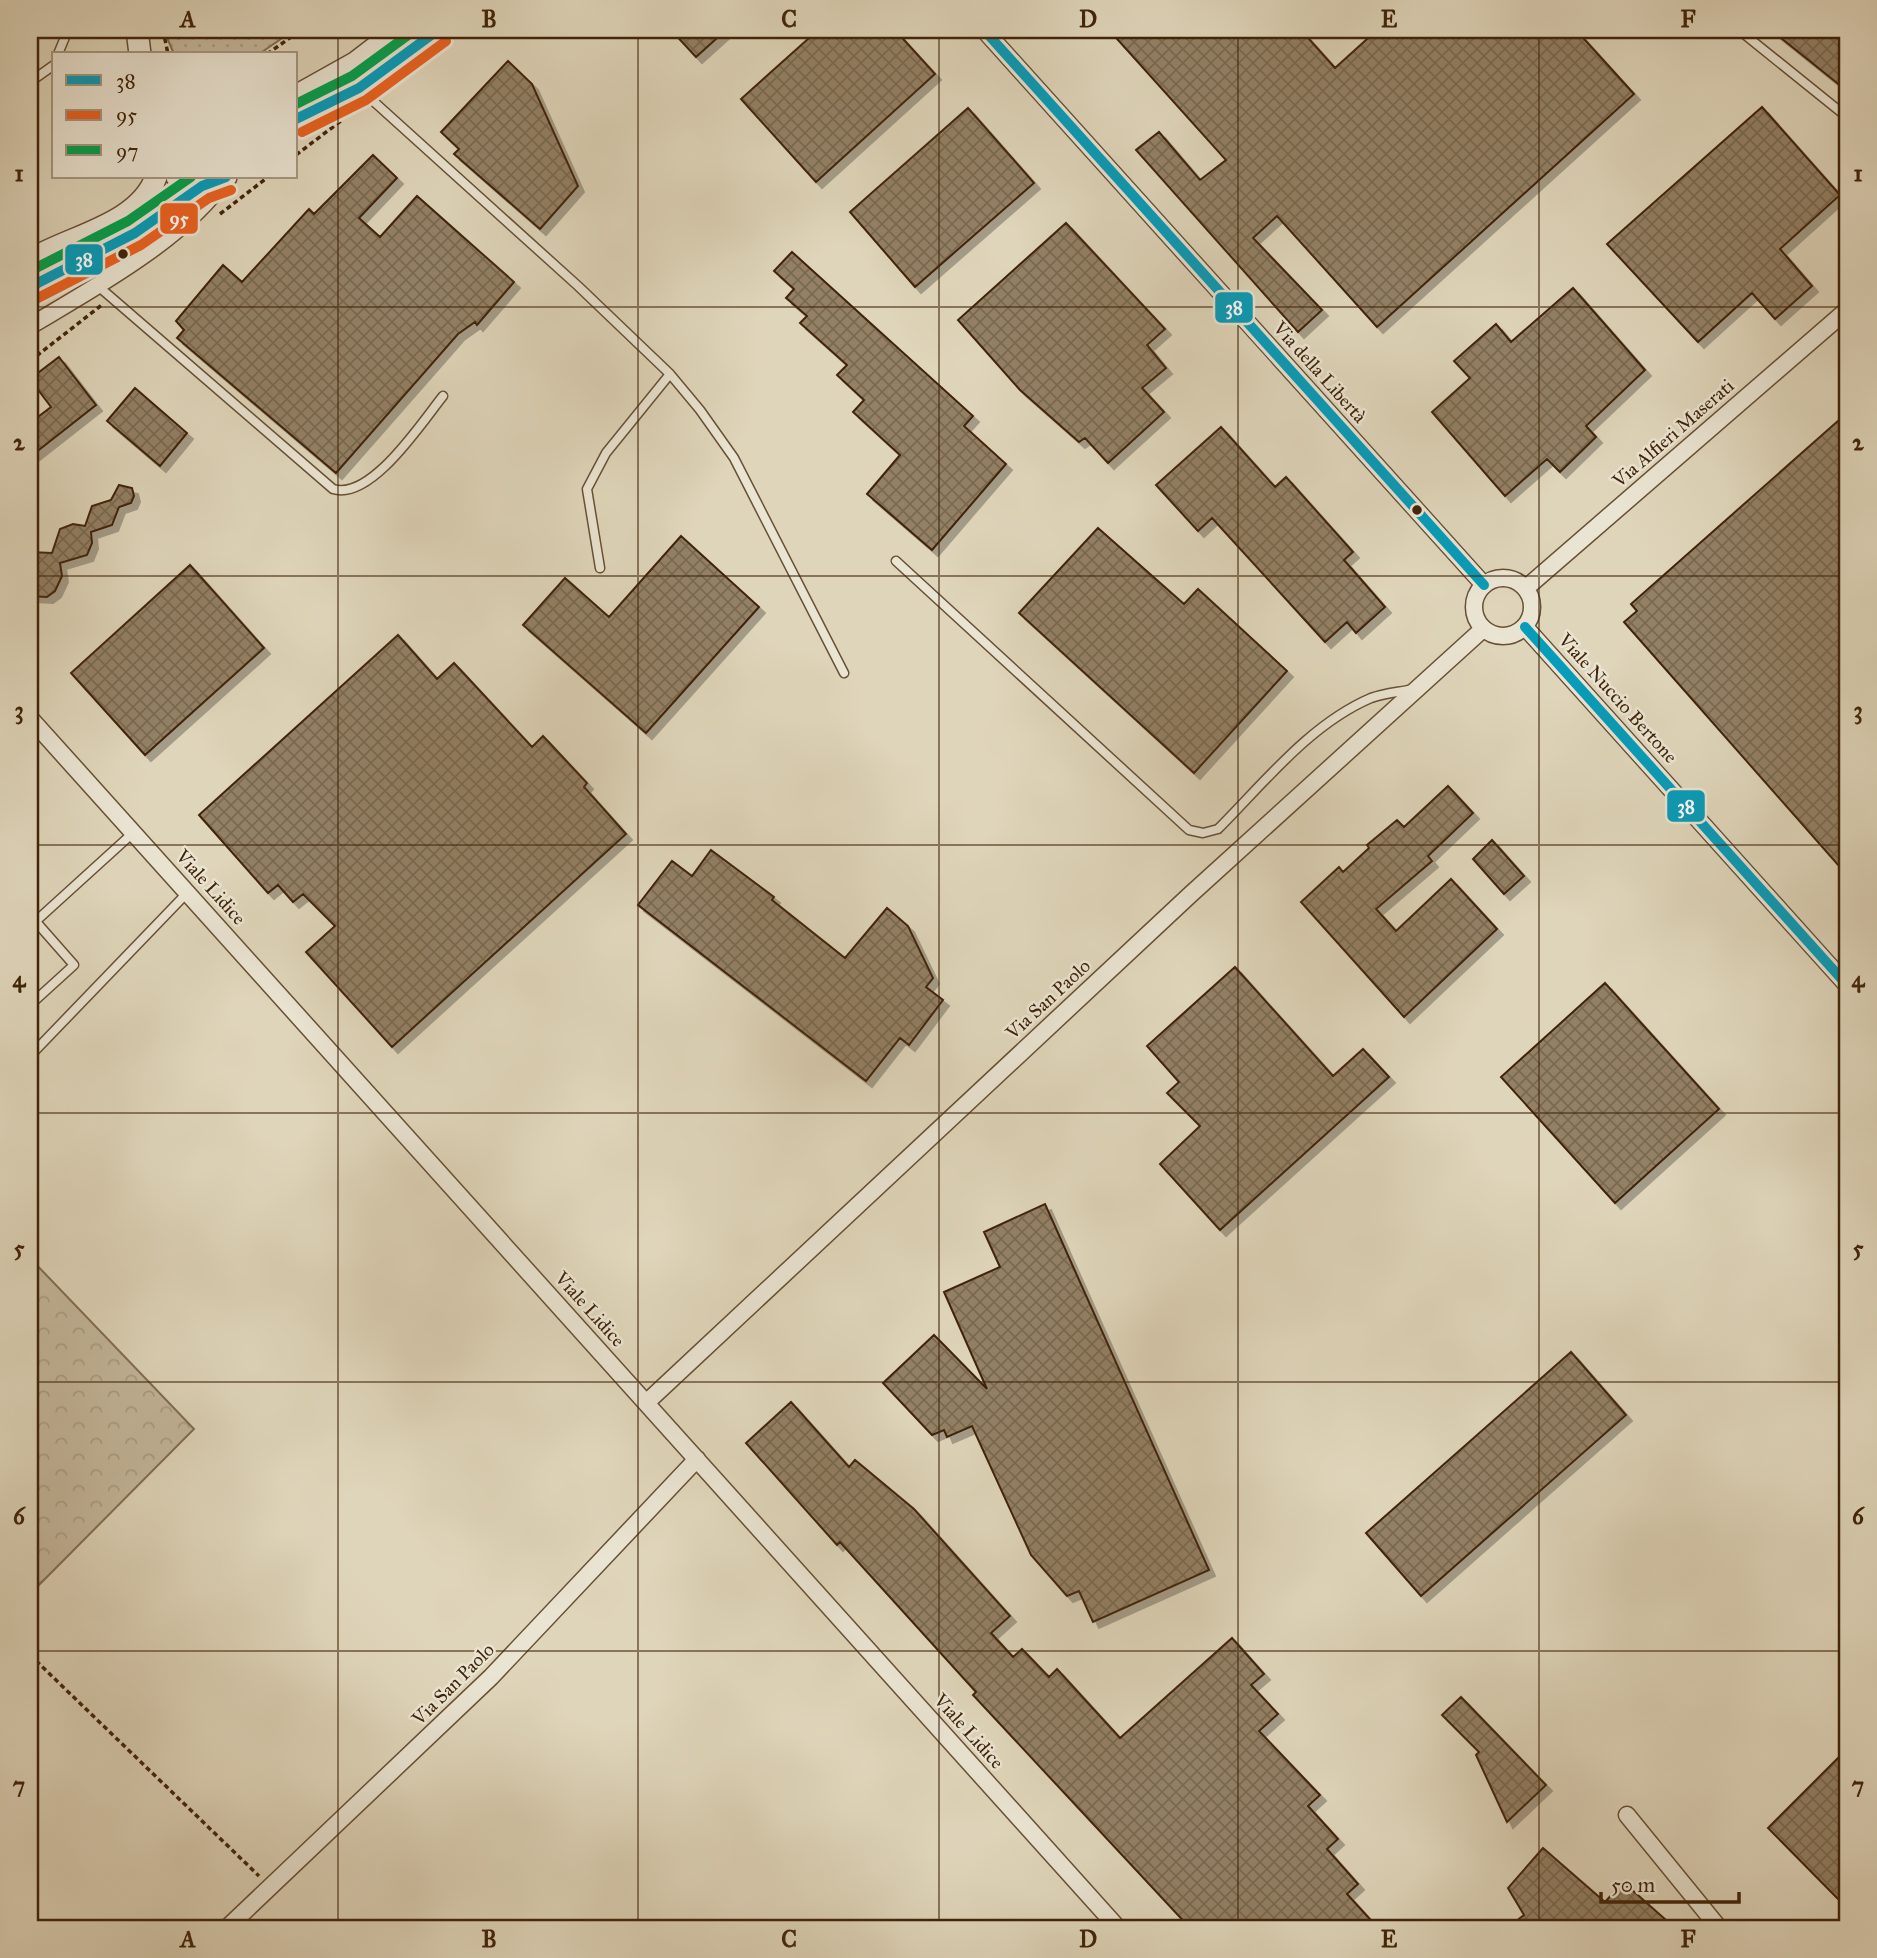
<svg xmlns="http://www.w3.org/2000/svg" width="1877" height="1958" viewBox="0 0 1877 1958" font-family="'IM FELL Great Primer',serif">
	<style>
		.forest { fill: url(#forest-crowns); stroke: #826e52; stroke-width: 2 }
		.park { fill: url(#park-dots); stroke: #826e52; stroke-width: 2 }
		.building { fill: url(#building-cross-hatch); stroke: #402409; stroke-width: 2; filter: url(#shadow) }
		.lines { fill: none; stroke-linecap: round; stroke-linejoin: round }
		.service-casing { stroke: #685035; stroke-width: 11 }
		.minor-casing { stroke: #685035; stroke-width: 19 }
		.tertiary-casing { stroke: #685035; stroke-width: 24 }
		.path { stroke: #402409; stroke-width: 3.5; stroke-dasharray: 5 3.5; stroke-linecap: butt }
		.service { stroke: #eae4d2; stroke-width: 8 }
		.minor { stroke: #eae4d2; stroke-width: 16 }
		.tertiary { stroke: #eae4d2; stroke-width: 21 }
		.bus-1-casing { stroke: #eae4d2; stroke-width: 16 }
		.bus-2-casing { stroke: #eae4d2; stroke-width: 16 }
		.bus-3-casing { stroke: #eae4d2; stroke-width: 16 }
		.bus-1 { stroke: #069cba; stroke-width: 10 }
		.bus-2 { stroke: #e96221; stroke-width: 10 }
		.bus-3 { stroke: #03a04d; stroke-width: 10 }
		.grid { fill: none; stroke: #402409; stroke-width: 2; stroke-opacity: 0.55 }
		.bus-dot { fill: #402409; stroke: #eae4d2; stroke-width: 2.5 }
		.labels { text-anchor: middle; dominant-baseline: central; stroke-width: 5; stroke-linejoin: round; paint-order: stroke }
		.street-label { font-size: 19px; fill: #402409; stroke: #eae4d2 }
		.line-badge { stroke: #eae4d2; stroke-width: 2.5 }
		.badge-label { font-size: 19px; text-anchor: middle; font-weight: bold; fill: #fff }
		.neatline { fill: none; stroke: #402409; stroke-width: 2.5 }
		.grid-label { font-size: 23px; text-anchor: middle; font-weight: bold; fill: #402409 }
	</style>
	<defs>
		<pattern id="forest-crowns" width="20" height="18" patternUnits="userSpaceOnUse" patternTransform="scale(1.75)"><rect width="20" height="18" fill="#c4b79c"/><path d="M2 6a3 3 0 1 1 6 0M12 15a3 3 0 1 1 6 0" fill="none" stroke="#a99d85"/></pattern>
		<pattern id="park-dots" width="8" height="8" patternUnits="userSpaceOnUse" patternTransform="scale(1.75)"><rect width="8" height="8" fill="#c4b79c"/><path d="M2 2h.1M6 6h.1" fill="none" stroke="#a99d85" stroke-width="1.8" stroke-linecap="round"/></pattern>
		<pattern id="building-cross-hatch" width="8" height="8" patternUnits="userSpaceOnUse" patternTransform="scale(1.75)"><rect width="8" height="8" fill="#938065"/><path d="M0 0l8 8M0 8l8-8" fill="none" stroke="#796951"/></pattern>
		<filter id="shadow"><feDropShadow dx="6" dy="6" stdDeviation="0" flood-color="#0004"/></filter>
	</defs>
	<rect width="100%" height="100%" fill="#dfd5ba"/>
	<filter id="stains"><feTurbulence type="fractalNoise" baseFrequency=".00286" numOctaves="4"/><feColorMatrix values="0 0 0 0 .2 0 0 0 0 .09 0 0 0 0 .02 0 0 0 .5 -.17"/></filter>
	<radialGradient id="worn" r=".72"><stop offset=".6" stop-color="#630" stop-opacity="0"/><stop offset="1" stop-color="#630" stop-opacity=".3"/></radialGradient>
	<!-- forest -->
	<path class="forest" d="M30,1258L194,1429L30,1594Z"/>
	<!-- park -->
	<path class="park" d="M169,30H294L259,54H174L168,40Z"/>
	<!-- building -->
	<path class="building" d="M671,30H726L696,57Z
		M818,30H895L935,74L816,182L741,99Z
		M1109,30H1301L1335,68L1377,30H1576L1634,94L1377,327L1277,216L1253,238L1322,310L1298,332L1136,150L1159,132L1200,180L1226,160Z
		M1771,30H1847V91Z
		M508,61L532,84L578,186L540,229L454,154L459,149L441,132Z
		M1762,107L1840,195L1780,249L1812,286L1775,319L1752,293L1698,342L1607,244Z
		M968,108L1034,183L915,287L850,212Z
		M373,155L397,178L359,218L380,237L417,196L514,282L477,325L475,322L458,334L336,473L177,338L184,330L176,321L223,265L242,282L309,209L314,214Z
		M1066,223L1165,329L1147,345L1166,368L1142,388L1164,412L1108,463L1085,438L1079,442L1020,390L958,320Z
		M792,252L973,416L964,426L1006,464L932,550L867,494L900,455L853,412L864,400L837,375L847,365L800,323L807,316L786,298L794,289L774,271Z
		M1573,288L1645,370L1586,426L1596,437L1560,472L1547,459L1505,496L1432,412L1470,378L1454,361L1496,324L1511,342Z
		M59,357L96,405L30,457V423L51,407L30,379Z
		M135,388L187,433L160,466L107,421Z
		M1847,413V875L1624,622L1637,611L1631,604Z
		M1221,427L1275,487L1286,477L1353,552L1344,560L1385,607L1356,633L1347,622L1325,642L1212,518L1198,531L1156,485Z
		M119,485L132,488L134,496L131,503L119,507L112,525L91,532L92,543L87,555L60,563L62,576L55,591L47,597L30,596V552L52,553L60,529L73,524L85,526L92,506L111,500Z
		M1098,528L1184,604L1198,589L1287,671L1194,773L1019,613Z
		M681,536L759,607L646,733L523,625L565,578L609,617Z
		M190,565L264,648L145,755L71,673Z
		M398,635L437,679L454,663L532,747L543,736L587,783L584,787L626,834L392,1047L306,952L335,926L303,894L293,902L278,885L268,893L199,815Z
		M1448,786L1473,813L1428,856L1432,861L1376,909L1396,931L1451,879L1497,929L1404,1017L1301,902L1339,867L1343,872L1369,848L1367,845L1397,820L1404,827Z
		M1492,840L1524,876L1504,894L1473,859Z
		M711,850L774,897L772,900L845,958L887,908L908,926L933,978L926,987L943,1000L909,1045L900,1038L866,1081L638,905L672,861L692,876Z
		M1235,967L1333,1076L1363,1049L1389,1077L1220,1230L1160,1164L1200,1126L1167,1093L1179,1082L1147,1046Z
		M1605,983L1719,1109L1615,1203L1501,1077Z
		M1045,1204L1209,1570L1093,1622L1079,1591L1067,1596L1031,1555L972,1426L947,1437L944,1430L932,1435L883,1383L934,1335L987,1389L944,1292L1000,1267L984,1232Z
		M1571,1352L1626,1415L1421,1596L1366,1533Z
		M791,1402L849,1467L855,1460L914,1509L1010,1616L991,1633L1013,1657L1022,1649L1049,1677L1057,1669L1120,1738L1232,1638L1264,1674L1251,1685L1278,1714L1259,1731L1320,1795L1308,1806L1338,1839L1327,1849L1358,1884L1347,1894L1378,1928H1190L973,1695L976,1692L840,1542L837,1545L746,1443Z
		M1461,1697L1546,1785L1507,1822L1476,1755L1479,1752L1442,1715Z
		M1847,1749V1908L1768,1828Z
		M1543,1848L1605,1902L1623,1882L1675,1928H1507L1524,1915L1508,1888Z"/>
	<g class="lines">
		<!-- service casing -->
		<g class="service-casing">
			<path id="service" d="M1739,30L1847,117
				M58,54L68,30
				M30,82L54,65
				M361,90L578,286L670,374L700,410L734,458L844,673
				M98,286L333,489C371,501 422,422 443,396
				M896,561L1189,830L1203,833L1218,829C1264,783 1310,724 1371,698C1384,693 1400,692 1413,689
				M600,568L587,489L606,453L670,374
				M30,915L74,965L30,1005
				M36,921L134,832
				M30,1056L188,892"/>
		</g>
		<!-- minor casing -->
		<g class="minor-casing">
			<path id="minor" d="M984,30L1484,585
				M30,326C92,289 186,238 226,177
				M1474 607a29 29 0 1 1 58 0a29 29 0 1 1-58 0Z
				M1526,588L1847,310
				M1525,627L1847,985
				M30,718L1118,1928
				M646,1403L1191,894L1483,629
				M1627,1815L1719,1928
				M227,1928L491,1677L697,1459"/>
		</g>
		<!-- tertiary casing -->
		<g class="tertiary-casing">
			<path id="tertiary" d="M137,30L140,54
				M296,96L355,63L398,30
				M296,119L359,88L438,30
				M177,177L202,186L226,177
				M30,260C69,236 139,225 156,177
				M30,287L135,233L202,186"/>
		</g>
		<!-- path -->
		<path class="path" d="M163,30L168,54
			M267,54L301,30
			M296,155L342,120
			M220,214L268,177
			M30,361L103,304
			M30,1655L259,1876"/>
		<!-- service -->
		<use href="#service" class="service"/>
		<!-- minor -->
		<use href="#minor" class="minor"/>
		<!-- tertiary -->
		<use href="#tertiary" class="tertiary"/>
		<!-- bus-1 casing -->
		<g class="bus-1-casing">
			<path id="bus-1" d="M984,30L1484,585
				M296,119L359,88L438,30
				M30,287L135,233L202,186L226,177
				M1525,627L1847,985"/>
		</g>
		<!-- bus-2 casing -->
		<g class="bus-2-casing">
			<path id="bus-2" d="M302,132L366,100L446,41
				M36,299L141,245L209,198L231,190"/>
		</g>
		<!-- bus-3 casing -->
		<g class="bus-3-casing">
			<path id="bus-3" d="M296,104L352,76L415,30
				M30,271L128,221L191,177"/>
		</g>
		<!-- bus-1 -->
		<use href="#bus-1" class="bus-1"/>
		<!-- bus-2 -->
		<use href="#bus-2" class="bus-2"/>
		<!-- bus-3 -->
		<use href="#bus-3" class="bus-3"/>
	</g>
	<!-- grid -->
	<path class="grid" d="M338,30V1928M638,30V1928M939,30V1928M1238,30V1928M1539,30V1928M30,307H1847M30,576H1847M30,845H1847M30,1113H1847M30,1382H1847M30,1651H1847"/>
	<!-- markers -->
	<g class="bus-dot">
		<circle cx="123" cy="254" r="6"/>
		<circle cx="1417" cy="510" r="6"/>
	</g>
	<g class="labels">
		<!-- street labels -->
		<g class="street-label">
			<text transform="translate(1320 372) rotate(48)">Via della Libertà</text>
			<text transform="translate(1673 433) rotate(-41)">Via Alfieri Maserati</text>
			<text transform="translate(1618 698) rotate(48)">Viale Nuccio Bertone</text>
			<text transform="translate(211 887) rotate(48)">Viale Lidice</text>
			<text transform="translate(1048 999) rotate(-43)">Via San Paolo</text>
			<text transform="translate(590 1309) rotate(48)">Viale Lidice</text>
			<text transform="translate(453 1684) rotate(-45)">Via San Paolo</text>
			<text transform="translate(969 1731) rotate(48)">Viale Lidice</text>
		</g>
	</g>
	<g class="line-badge">
		<rect x="159" y="202" width="40" height="33" rx="7" fill="#e96221"/>
		<rect x="64" y="243" width="40" height="33" rx="7" fill="#069cba"/>
		<rect x="1214" y="291" width="40" height="33" rx="7" fill="#069cba"/>
		<rect x="1666" y="789" width="40" height="34" rx="7" fill="#069cba"/>
	</g>
	<g class="badge-label">
		<text x="179" y="225">95</text>
		<text x="84" y="266">38</text>
		<text x="1234" y="314">38</text>
		<text x="1686" y="813">38</text>
	</g>
	<!-- margin -->
	<rect width="1877" height="1958" fill="none" stroke="#dfd5ba" stroke-width="77"/>
	<!-- legend -->
	<rect x="52" y="52" width="245" height="126" fill="#eae4d2" stroke="#a69782" stroke-width="2"/>
	<rect x="66" y="75" width="35" height="10" fill="#069cba" stroke="#a69782" stroke-width="2"/>
	<text x="116" y="88" font-size="21" fill="#402409">38</text>
	<rect x="66" y="110" width="35" height="10" fill="#e96221" stroke="#a69782" stroke-width="2"/>
	<text x="116" y="122" font-size="21" fill="#402409">95</text>
	<rect x="66" y="145" width="35" height="10" fill="#03a04d" stroke="#a69782" stroke-width="2"/>
	<text x="116" y="158" font-size="21" fill="#402409">97</text>
	<!-- scale -->
	<path d="M1601 1892v10h138v-10" fill="none" stroke="#402409" stroke-width="3.5"/>
	<text x="1611" y="1892" font-size="21" fill="#402409" stroke="#eae4d2" stroke-width="5" paint-order="stroke">50 m</text>
	<rect x="38" y="38" width="1801" height="1882" class="neatline"/>
	<g class="grid-label">
		<text x="188" y="27">A</text>
		<text x="489" y="27">B</text>
		<text x="789" y="27">C</text>
		<text x="1088" y="27">D</text>
		<text x="1389" y="27">E</text>
		<text x="1688" y="27">F</text>
		<text x="19" y="181">1</text>
		<text x="1858" y="181">1</text>
		<text x="19" y="450">2</text>
		<text x="1858" y="450">2</text>
		<text x="19" y="718">3</text>
		<text x="1858" y="718">3</text>
		<text x="19" y="987">4</text>
		<text x="1858" y="987">4</text>
		<text x="19" y="1256">5</text>
		<text x="1858" y="1256">5</text>
		<text x="19" y="1524">6</text>
		<text x="1858" y="1524">6</text>
		<text x="19" y="1793">7</text>
		<text x="1858" y="1793">7</text>
		<text x="188" y="1947">A</text>
		<text x="489" y="1947">B</text>
		<text x="789" y="1947">C</text>
		<text x="1088" y="1947">D</text>
		<text x="1389" y="1947">E</text>
		<text x="1688" y="1947">F</text>
	</g>
	<rect width="100%" height="100%" filter="url(#stains)"/>
	<rect width="100%" height="100%" fill="url(#worn)"/>
</svg>
